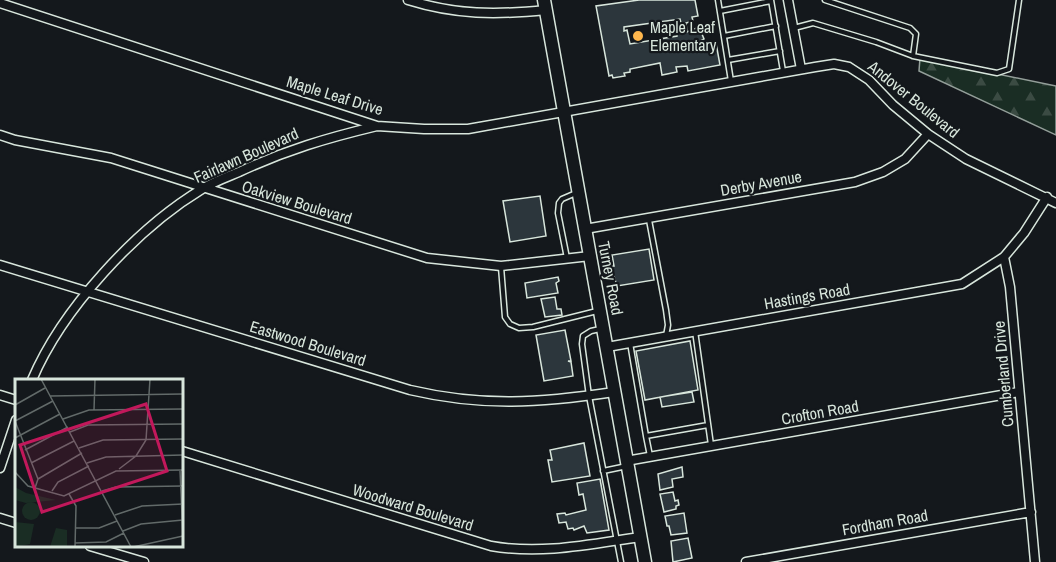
<svg xmlns="http://www.w3.org/2000/svg" width="1056" height="562" viewBox="0 0 1056 562" font-family="'Archivo Narrow',sans-serif">
	<style>
		.forest { fill: url(#forest-firs); stroke: #939e99; stroke-width: 1.5 }
		.building { fill: #2c363c; stroke: #d8e6dc; stroke-width: 1.5; fill-rule: evenodd }
		.lines { fill: none; stroke-linecap: round; stroke-linejoin: round }
		.service-casing { stroke: #d8e6dc; stroke-width: 7 }
		.minor-casing { stroke: #d8e6dc; stroke-width: 11 }
		.secondary-casing { stroke: #d8e6dc; stroke-width: 15 }
		.service { stroke: #14181c; stroke-width: 4 }
		.minor { stroke: #14181c; stroke-width: 8 }
		.secondary { stroke: #14181c; stroke-width: 12 }
		.poi-dot { fill: #ffb74d; stroke: #14181c; stroke-width: 2 }
		.labels { text-anchor: middle; dominant-baseline: central; stroke-width: 4.5; stroke-linejoin: round; paint-order: stroke }
		.poi-label { font-size: 16px; fill: #d8e6dc; stroke: #14181c; text-anchor: start }
		.street-label { font-size: 16px; fill: #d8e6dc; stroke: #14181c }
		.inset-road { fill: none; stroke: #626a69; stroke-width: 1.5 }
		.view { fill: #c2185b; fill-opacity: 0.15; stroke: #c2185b; stroke-width: 3 }
		.inset-edge { fill: none; stroke: #d8e6dc; stroke-width: 3 }
	</style>
	<defs>
		<pattern id="forest-firs" width="22" height="20" patternUnits="userSpaceOnUse" patternTransform="scale(1.5)"><rect width="22" height="20" fill="#1a2d24"/><path d="M5 1l3.5 6h-7zM16 11l3.5 6h-7z" fill="#3b4b43"/></pattern>
	</defs>
	<rect width="100%" height="100%" fill="#14181c"/>
	<!-- forest -->
	<path class="forest" d="M920,58L1056,86V135L919,71Z"/>
	<!-- building -->
	<path class="building" d="M639,0H695L698,16L692,17L693,21L686,23L687,32L699,27L704,39L700,41L702,46L716,43L720,65L688,71L687,66L676,67L677,72L662,75L660,63L630,69V72L624,73L625,76L613,78L612,75L609,76L596,6ZM680,19L683,32L677,33V36L630,44L627,30L624,31V27Z
		M540,196L546,236L510,242L503,201Z
		M649,249L654,280L617,286L611,266H614L612,255Z
		M558,277L559,281L556,283L558,293L527,298L525,283Z
		M555,297L557,309H561L562,315L545,317L541,299Z
		M565,330L571,361H568L571,362L573,376L544,381L536,335Z
		M690,341L698,390L645,400L636,351Z
		M692,392L694,402L662,407L660,397Z
		M584,443L590,476L552,482L548,460H552L550,450Z
		M682,467L683,477L672,479L673,487L660,490L658,474Z
		M600,479L609,530L587,533L584,526L574,530L573,528L568,529L566,522L559,523L557,514L565,513L566,515L586,510L583,494L579,495L577,483Z
		M673,492L675,501L678,500L679,505L676,506V509L664,512L660,494Z
		M684,513L687,533L671,535L669,526H667L665,516Z
		M688,538L692,558L673,562L671,541Z"/>
	<g class="lines">
		<!-- service casing -->
		<g class="service-casing">
			<path id="service" d="M718,0L731,81
				M771,0L783,71
				M720,11L771,1
				M794,28L813,23L876,42L913,56L916,34L910,28L825,0
				M724,36L776,26
				M913,56L997,73L1009,69L1019,0
				M728,60L780,51
				M649,220L666,310L668,325L666,336
				M567,258L558,213L559,203L562,199L576,193
				M501,267L505,317L510,324L519,328L533,327L597,311
				M600,329L591,331L583,336L582,344L589,396L621,562
				M695,331L711,445
				M630,343L646,436L708,425
				M646,436L650,456
				M603,471L627,466"/>
		</g>
		<!-- minor casing -->
		<g class="minor-casing">
			<path id="minor" d="M408,0C456,15 496,15 546,10
				M788,0L801,69
				M0,3L377,126L424,129H468L815,67L834,64L849,67L869,80L893,105L928,134L966,159L1056,203
				M0,135L15,140L111,158L427,258L501,266L590,256
				M585,229L855,182L883,172L905,159L928,134
				M1004,257L1010,287L1035,562
				M0,265L410,390C483,407 540,403 614,392
				M607,347L962,284L1004,257L1024,233L1047,197
				M32,380C62,309 136,229 202,189C213,182 227,177 239,172C286,150 327,138 377,126
				M0,395L16,400
				M182,451L491,546C542,555 591,544 640,537
				M626,461L1019,392
				M0,468L16,420
				M0,518L16,523
				M90,546L144,562
				M746,562L1031,512"/>
		</g>
		<!-- secondary casing -->
		<g class="secondary-casing">
			<path id="secondary" d="M544,0L645,562"/>
		</g>
		<!-- service -->
		<use href="#service" class="service"/>
		<!-- minor -->
		<use href="#minor" class="minor"/>
		<!-- secondary -->
		<use href="#secondary" class="secondary"/>
	</g>
	<!-- markers -->
	<circle class="poi-dot" cx="638" cy="36" r="6"/>
	<g class="labels">
		<!-- poi labels -->
		<g class="poi-label">
			<text x="650" y="27">Maple Leaf<tspan x="650" dy="18">Elementary</tspan></text>
		</g>
		<!-- street labels -->
		<g class="street-label">
			<text transform="translate(335 95) rotate(17)">Maple Leaf Drive</text>
			<text transform="translate(914 99) rotate(39)">Andover Boulevard</text>
			<text transform="translate(246 155) rotate(-24)">Fairlawn Boulevard</text>
			<text transform="translate(761 183) rotate(-10)">Derby Avenue</text>
			<text transform="translate(297 202) rotate(17)">Oakview Boulevard</text>
			<text transform="translate(611 278) rotate(79)">Turney Road</text>
			<text transform="translate(807 296) rotate(-10)">Hastings Road</text>
			<text transform="translate(308 343) rotate(17)">Eastwood Boulevard</text>
			<text transform="translate(1003 374) rotate(-95)">Cumberland Drive</text>
			<text transform="translate(820 412) rotate(-10)">Crofton Road</text>
			<text transform="translate(413 507) rotate(17)">Woodward Boulevard</text>
			<text transform="translate(885 522) rotate(-10)">Fordham Road</text>
		</g>
	</g>
	<!-- overview -->
	<g transform="translate(15 379)">
		<rect width="168" height="168" fill="#14181c"/>
		<path d="M0,143L19,145L15,165L0,168Z" fill="#1a2d24"/>
		<path d="M0,108L11,114L41,121L11,124L0,121ZM41,149L52,151V168H35Z" fill="#1a2d24"/>
		<path d="M7 132a9 9 0 1 1 18 0a9 9 0 1 1-18 0Z" fill="#1a2d24"/>
		<path class="inset-road" d="M26,0L116,168M35,17L168,15M0,26L30,9M79,31L80,0M48,40L74,31L168,30M0,42L23,100L20,109M0,42L38,22M55,53L73,46L168,45M0,59L45,35M64,69L88,61L168,60M10,71L53,48M16,84L59,62M72,84L91,78L168,76M104,90L121,77L131,61L135,0M165,92L168,158M0,93L13,107L49,117L101,92L168,91M23,100L67,74M37,112L43,103L74,87M87,112L101,108L168,107M54,115L61,127L60,168M100,136L127,127L168,125M60,149H84L102,142M108,152L126,145L168,141M60,164L91,163L109,154M118,168L168,157"/>
		<path class="view" d="M131,25L152,92L27,133L5,66Z"/>
		<rect width="168" height="168" class="inset-edge"/>
	</g>
</svg>
